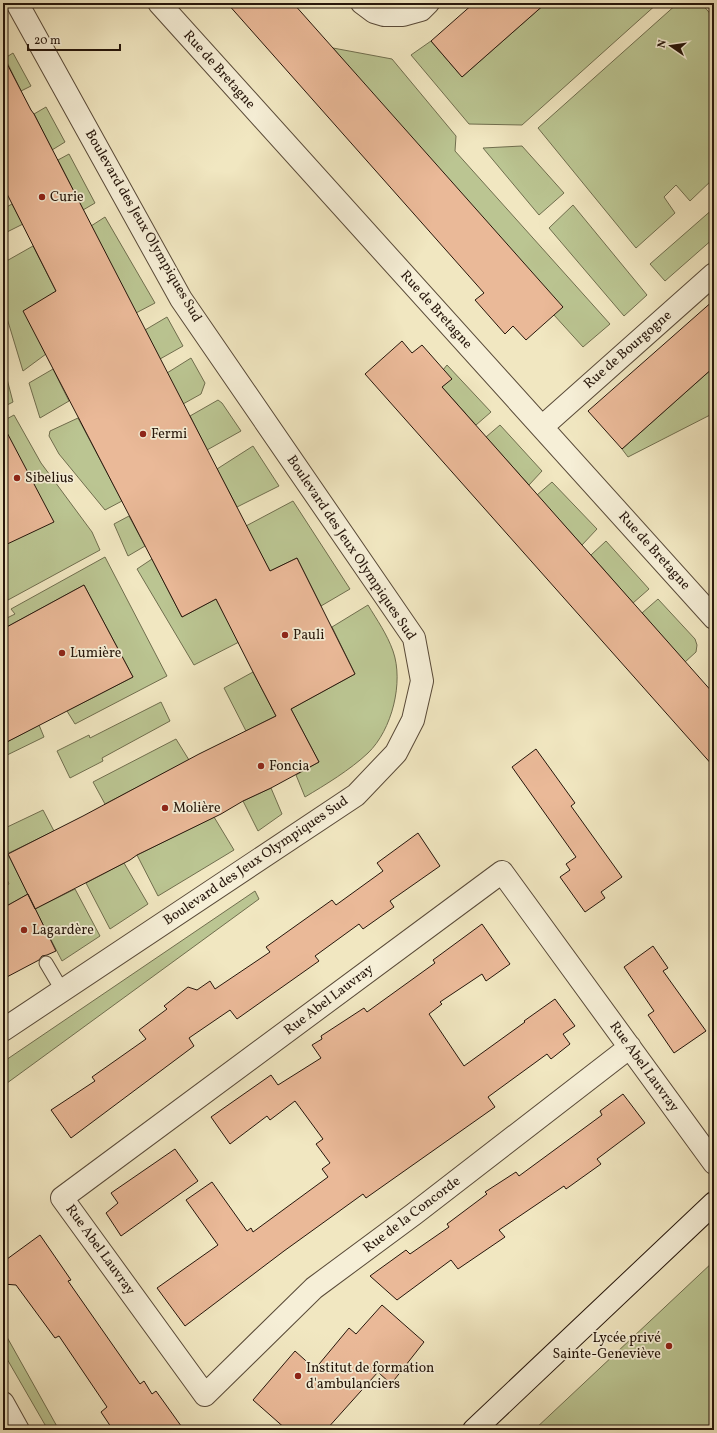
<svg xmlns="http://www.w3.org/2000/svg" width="717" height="1433" viewBox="0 0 717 1433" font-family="Vollkorn,serif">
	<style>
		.green { fill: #bbc592; stroke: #706e4e }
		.building { fill: #eab998; stroke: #26160b }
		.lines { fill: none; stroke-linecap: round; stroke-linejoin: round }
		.service-casing { stroke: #594a38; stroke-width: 15 }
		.minor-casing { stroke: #594a38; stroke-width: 24 }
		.secondary-casing { stroke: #26160b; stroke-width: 24 }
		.service { stroke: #f6efd7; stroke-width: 13 }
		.minor { stroke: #f6efd7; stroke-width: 22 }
		.secondary { stroke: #f6efd7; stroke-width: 22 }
		.poi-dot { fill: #8f2418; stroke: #f6efd7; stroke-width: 1.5 }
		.labels { text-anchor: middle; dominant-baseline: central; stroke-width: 3.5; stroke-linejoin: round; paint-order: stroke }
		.street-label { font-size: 14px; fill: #26160b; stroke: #f6efd7 }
		.poi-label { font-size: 14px; fill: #26160b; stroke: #f6efd7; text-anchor: start }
	</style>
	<rect width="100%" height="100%" fill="#f1e7c1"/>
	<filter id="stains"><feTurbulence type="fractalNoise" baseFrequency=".005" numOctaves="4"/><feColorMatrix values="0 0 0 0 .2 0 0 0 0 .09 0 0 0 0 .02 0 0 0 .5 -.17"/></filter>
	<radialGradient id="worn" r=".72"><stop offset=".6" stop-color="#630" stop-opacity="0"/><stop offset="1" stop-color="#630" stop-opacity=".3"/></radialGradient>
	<!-- green -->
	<path class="green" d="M546,3H658L522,125L469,124L411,55L431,41L462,77Z
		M678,3H701L714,18V178L690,201L676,185L664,197L675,213L636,248L538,128Z
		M333,48L392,59L456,136L455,151L610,324L583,347L554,315Z
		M13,53L31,86L21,91L5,58Z
		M46,107L65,142L52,150L34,114Z
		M522,146L564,193L539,215L483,148Z
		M69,154L95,203L83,210L58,160Z
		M12,204L23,224L3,234V209Z
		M573,205L647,295L624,316L549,228Z
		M714,208V238L665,281L650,264Z
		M105,217L155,303L136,313L91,226Z
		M33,246L56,291L46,354L23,371L3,305V263Z
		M167,317L183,346L160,359L145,330Z
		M191,358L205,383L201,394L183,404L167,373Z
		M447,365L491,412L476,425L442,387L451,379L443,370Z
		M714,367V413L628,457L622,449Z
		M53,369L69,401L40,418L29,383Z
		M7,379L13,402L3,407V381Z
		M218,400L222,403L241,431L207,450L190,416Z
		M14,415L41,463L92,532L100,550L8,600L3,590V421Z
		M78,418L122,501L105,510L59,454L49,436L50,431Z
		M500,425L542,471L529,485L486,437Z
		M253,446L279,486L237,507L217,469Z
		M552,482L597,529L582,545L537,495Z
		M293,501L350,589L321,606L297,558L270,571L246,526Z
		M129,516L145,546L128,556L114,524Z
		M606,541L649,589L633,603L591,555Z
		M105,557L167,676L75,724L67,711L133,677L84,585L3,629V620L15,614L11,609Z
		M152,559L182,617L216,599L239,642L194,665L137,569Z
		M658,599L695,639L697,645L696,652L685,662L642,613Z
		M368,605C377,620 387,634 393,651C404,682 392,730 368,753C350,770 325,785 305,797L296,775L319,762L291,709L355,674L332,627Z
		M253,672L276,716L246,731L224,688Z
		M161,702L170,721L102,758L103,761L70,778L57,751L89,735L90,738Z
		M39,725L44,737L3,757V744Z
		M176,739L189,760L105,804L93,782Z
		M271,788L282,814L258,831L243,801Z
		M43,810L54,831L9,853L3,842V829Z
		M214,817L234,850L158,896L137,855Z
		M3,844L28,894L3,908V887L9,884L3,871Z
		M124,863L148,904L110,929L86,883Z
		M75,889L100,936L62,961L35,909Z
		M255,891L259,899L3,1086V1062Z
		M714,1261V1430H534Z
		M3,1330L59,1430H48L3,1352Z"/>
	<!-- building -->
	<path class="building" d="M227,3H293L563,307L526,340L513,326L505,334L475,300L484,293Z
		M474,3H546L462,77L431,41Z
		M3,56L31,110L34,114L270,571L297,558L355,674L291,709L319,762L271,788L243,801L221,814L137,855L130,860L35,909L8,854L83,816L199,754L276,716L253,672L216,599L182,617L23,311L56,291L3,186Z
		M714,300V367L622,449L588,411Z
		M402,341L412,353L422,345L452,379L442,387L714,694V767L365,374Z
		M3,425L54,522L3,546Z
		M84,585L133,677L3,744V629Z
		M536,749L575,803L571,806L622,877L601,892L605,898L585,912L560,877L570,870L566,864L576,857L512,767Z
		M418,833L440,866L390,901L394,907L363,929L359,924L315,956L319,961L237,1019L230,1010L189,1038L194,1046L71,1138L51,1110L95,1081L92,1077L146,1039L139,1030L167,1009L164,1006L188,987L197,990L210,981L215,989L270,952L266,947L332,900L336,905L383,871L377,863Z
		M28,894L56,951L47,955L42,956L39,960L3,979V908Z
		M482,924L510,964L486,981L482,974L440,1002L442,1004L429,1014L464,1066L525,1022L524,1021L555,999L575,1026L563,1034L570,1044L551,1059L547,1054L488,1097L495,1107L366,1198L363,1194L284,1251L185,1326L157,1288L218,1245L186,1200L212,1182L247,1231L251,1228L253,1232L328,1177L322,1169L330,1163L316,1144L323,1139L295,1101L270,1120L267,1116L230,1144L211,1117L271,1075L278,1085L321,1058L312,1045L322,1039L321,1036L364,1008L367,1012L435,963L433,960Z
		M653,946L668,968L663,971L706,1031L674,1053L648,1015L654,1011L624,967Z
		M623,1094L645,1123L597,1159L601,1164L566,1189L564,1186L499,1230L505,1237L458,1269L451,1260L397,1300L370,1276L406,1250L410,1254L449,1227L447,1224L487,1194L485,1192L516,1172L519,1176L602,1115L600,1111Z
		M175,1149L198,1181L121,1236L106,1213L118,1203L111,1193Z
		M40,1235L71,1280L68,1281L140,1384L144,1381L152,1394L156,1391L184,1430H113L101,1412L107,1407L59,1336L55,1338L16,1285L3,1284V1262Z
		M382,1305L424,1342L391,1384L378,1372L326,1430H287L253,1400L295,1351L315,1369L349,1328L356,1334Z"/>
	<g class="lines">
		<!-- service casing -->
		<g class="service-casing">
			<path id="service" d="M46,963L62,990"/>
		</g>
		<!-- minor casing -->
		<g class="minor-casing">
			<path id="minor" d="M159,3L714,618
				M362,3L374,12L384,15H403L421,10L428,3
				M542,427L714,274
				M3,1030L356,795L396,753L413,720L422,681L414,638L181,299L17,3
				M630,1047L414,1214L314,1288L205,1395L62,1198L502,872L714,1163
				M3,1403L18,1430"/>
		</g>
		<!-- secondary casing -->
		<g class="secondary-casing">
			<path id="secondary" d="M474,1430L714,1203"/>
		</g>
		<!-- service -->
		<use href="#service" class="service"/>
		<!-- minor -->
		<use href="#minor" class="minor"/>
		<!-- secondary -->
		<use href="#secondary" class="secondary"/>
	</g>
	<!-- markers -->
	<g class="poi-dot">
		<circle cx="42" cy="197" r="4"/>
		<circle cx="143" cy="434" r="4"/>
		<circle cx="17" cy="478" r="4"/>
		<circle cx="285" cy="635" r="4"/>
		<circle cx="62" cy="653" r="4"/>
		<circle cx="261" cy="766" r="4"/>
		<circle cx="165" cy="808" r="4"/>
		<circle cx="24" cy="930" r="4"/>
		<circle cx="669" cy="1346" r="4"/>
		<circle cx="298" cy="1376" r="4"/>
	</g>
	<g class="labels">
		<!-- street labels -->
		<g class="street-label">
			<text transform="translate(219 70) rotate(48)">Rue de Bretagne</text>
			<text transform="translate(143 226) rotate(60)">Boulevard des Jeux Olympiques Sud</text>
			<text transform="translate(436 310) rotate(48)">Rue de Bretagne</text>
			<text transform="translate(628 350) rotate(-41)">Rue de Bourgogne</text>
			<text transform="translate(351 548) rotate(56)">Boulevard des Jeux Olympiques Sud</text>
			<text transform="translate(654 551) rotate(48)">Rue de Bretagne</text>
			<text transform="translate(256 861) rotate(-34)">Boulevard des Jeux Olympiques Sud</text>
			<text transform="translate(329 1000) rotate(-37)">Rue Abel Lauvray</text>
			<text transform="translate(644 1067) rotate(54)">Rue Abel Lauvray</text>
			<text transform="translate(412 1215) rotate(-37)">Rue de la Concorde</text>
			<text transform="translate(100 1250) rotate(54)">Rue Abel Lauvray</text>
		</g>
		<!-- poi labels -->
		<g class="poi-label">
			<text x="50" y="197">Curie</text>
			<text x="151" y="434">Fermi</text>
			<text x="25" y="478">Sibelius</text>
			<text x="293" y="635">Pauli</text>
			<text x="70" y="653">Lumière</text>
			<text x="269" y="766">Foncia</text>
			<text x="173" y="808">Molière</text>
			<text x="32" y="930">Lagardère</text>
			<text x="661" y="1338" text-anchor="end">Lycée privé<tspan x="661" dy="16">Sainte-Geneviève</tspan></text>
			<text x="306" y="1368">Institut de formation<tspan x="306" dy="16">d'ambulanciers</tspan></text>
		</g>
	</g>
	<!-- margin -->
	<rect width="717" height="1433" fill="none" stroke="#f1e7c1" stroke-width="16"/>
	<rect x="4" y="4" width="709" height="1425" fill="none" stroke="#26160b" stroke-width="2"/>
	<rect x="8" y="8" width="701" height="1417" fill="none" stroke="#26160b"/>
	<!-- north arrow -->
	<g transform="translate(671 46) rotate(283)" stroke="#f6efd7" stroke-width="3" paint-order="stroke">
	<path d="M0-3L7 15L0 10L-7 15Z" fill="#26160b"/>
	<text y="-6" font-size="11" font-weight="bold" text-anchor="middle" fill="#26160b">N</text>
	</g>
	<!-- scale -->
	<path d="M28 44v6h92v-6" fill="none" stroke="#26160b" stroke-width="2"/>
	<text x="34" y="44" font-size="12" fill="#26160b" stroke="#f6efd7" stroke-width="3" paint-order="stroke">20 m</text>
	<rect width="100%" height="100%" filter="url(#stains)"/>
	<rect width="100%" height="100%" fill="url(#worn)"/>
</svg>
